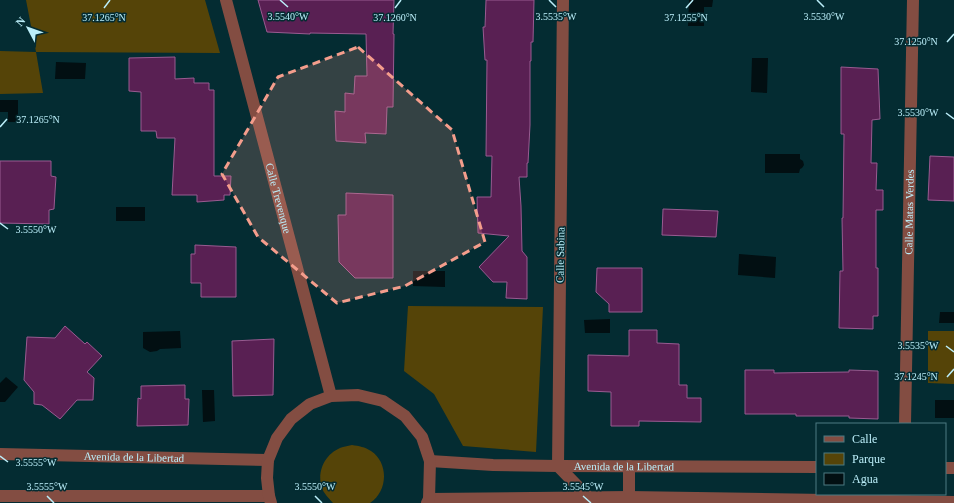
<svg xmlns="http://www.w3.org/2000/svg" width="954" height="503" viewBox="0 0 954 503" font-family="'Times New Roman',serif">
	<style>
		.green { fill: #554408 }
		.water { fill: #020f12 }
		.building { fill: #592053; stroke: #995b91 }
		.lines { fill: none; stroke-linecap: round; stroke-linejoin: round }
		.minor { stroke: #834d42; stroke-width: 12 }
		.marked { fill: #f49d8c; fill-opacity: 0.2; stroke: #f49d8c; stroke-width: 3; stroke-dasharray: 8 5; stroke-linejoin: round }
		.ticks { fill: none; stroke: #bbeef9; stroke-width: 1.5 }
		.labels { text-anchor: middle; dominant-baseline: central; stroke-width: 3; stroke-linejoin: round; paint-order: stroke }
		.street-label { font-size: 11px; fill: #bbeef9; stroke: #042c32 }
		.ticks-label { font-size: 10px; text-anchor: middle; fill: #bbeef9; stroke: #042c32; stroke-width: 3; stroke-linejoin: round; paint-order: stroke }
	</style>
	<rect width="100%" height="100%" fill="#042c32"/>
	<!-- green -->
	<path class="green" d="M26,0H205L220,53L36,52L43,93L0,94V51L36,52Z
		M408,306L543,307L536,452L463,446L434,394L404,371Z
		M928,331H954V384L928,383Z
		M352,445C359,446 365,447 371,451C389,463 388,491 370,503H333C329,498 324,494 322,488C316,471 326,452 343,447C346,446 349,446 352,445Z"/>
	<!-- water -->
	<path class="water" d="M689,0H713L712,7H704V26H688Z
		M752,58H768L767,93L751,92Z
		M56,62L86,63L85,79H55Z
		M0,100H18V122H8V112H0Z
		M765,154H800V159L803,161L804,165L802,168L800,169L799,173H765Z
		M116,207H145V221H116Z
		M739,254L776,257L775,278L738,275Z
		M413,271H445V287L413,286Z
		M940,312H954V323H939Z
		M610,319V333H585L584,320Z
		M180,331L181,348L160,349L157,351L150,352L143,348V332Z
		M6,377L18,387L5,402H0V383Z
		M202,390H214L215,421L203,422Z
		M935,400H954V418H935Z"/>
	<!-- building -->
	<path class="building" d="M258,0H394L393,34H394L393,107H387L386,134L365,133L366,143L336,141L335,111L345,112V93L354,94L355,76H367L366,34L310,33V34L267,32Z
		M486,0H534L533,42H531V61H530V125L528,163H527V177H519L521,206L522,251L527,257V299L506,298L507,282H493L479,267L509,236L478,233L477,197H491L492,156H486L487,60H485L483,27H485Z
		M175,57V79L194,78V83H209V90H214V176H231L230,195H224V200L197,202V195H172L175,138H157L156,131H141V92L129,91V58Z
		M841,67L878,69L880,119L872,120L871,163H877L876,190H883V210H876V268H878V316H873V329L839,328L840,271H843L842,218H843L844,134H841Z
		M930,156L954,157V201L928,200Z
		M0,161H51V176L56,177L55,192L54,209L49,210V224L0,223Z
		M346,193L393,195V278H355L339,262L338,215H346Z
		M663,209L718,211L716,237L662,235Z
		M195,245L236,247V297H201V283H191V254H195Z
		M597,268H642V312H609V304L596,292Z
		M65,326L85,344L87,342L102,356L87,372L94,378L93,400H77L60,419L42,405L34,404V392L24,380L27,337L55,338Z
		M629,330H657V343L679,344V385H687V398H701V422L639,421V426H611V392L588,391V355L629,356Z
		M274,339L273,395L233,396L232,341Z
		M745,370H774V373L849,372V370L878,371V419L849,418V416H796V414H745Z
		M185,385V399H189L188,425L137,426L138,398L141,399V386Z"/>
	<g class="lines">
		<!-- minor -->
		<g class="minor">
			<path id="s1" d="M226,0L331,396"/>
			<path d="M563,0L558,466L589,498"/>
			<path id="s2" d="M905,424L913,0"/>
			<path id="s3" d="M0,454L268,460"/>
			<path id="s4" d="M430,461L493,465L558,466L817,467"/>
			<path d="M945,468H954"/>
			<path d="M0,496H269"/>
			<path d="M429,499L629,497L954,502"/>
			<path d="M271,503L269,496L267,478L268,460L277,438L291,419L310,404L331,396L358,395L383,401L405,416L422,437L430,461L429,499L427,503"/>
			<path d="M629,503V466"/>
		</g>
	</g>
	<!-- marked area -->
	<path class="marked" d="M358,47L452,130L485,242L405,286L337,303L258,237L222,174L278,77Z"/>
	<!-- ticks -->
	<path class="ticks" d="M280,0L288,7M549,0L556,7M817,0L824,7M104,8L110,0M395,8L401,0M686,8L693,0M947,42L954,34M946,113L954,119M0,127L7,119M0,223L8,229M946,346L954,352M947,377L954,369M0,456L8,462M47,496L54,503M315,496L322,503M583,496L591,503"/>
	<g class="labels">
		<!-- street labels -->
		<g class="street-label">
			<text stroke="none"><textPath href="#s1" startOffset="205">Calle Trevenque</textPath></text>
			<text stroke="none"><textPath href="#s2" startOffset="212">Calle Matas Verdes</textPath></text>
			<text transform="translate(560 255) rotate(-89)">Calle Sabina</text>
			<text stroke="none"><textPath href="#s3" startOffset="134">Avenida de la Libertad</textPath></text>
			<text stroke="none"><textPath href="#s4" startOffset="194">Avenida de la Libertad</textPath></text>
		</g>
	</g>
	<g class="ticks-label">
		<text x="824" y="20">3.5530°W</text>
		<text x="288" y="20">3.5540°W</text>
		<text x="556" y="20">3.5535°W</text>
		<text x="104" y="21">37.1265°N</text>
		<text x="395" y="21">37.1260°N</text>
		<text x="686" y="21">37.1255°N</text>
		<text x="916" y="45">37.1250°N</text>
		<text x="918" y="116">3.5530°W</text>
		<text x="38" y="123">37.1265°N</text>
		<text x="36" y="233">3.5550°W</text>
		<text x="918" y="349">3.5535°W</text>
		<text x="916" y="380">37.1245°N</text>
		<text x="36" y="466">3.5555°W</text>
		<text x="47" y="490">3.5555°W</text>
		<text x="315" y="490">3.5550°W</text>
		<text x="583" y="490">3.5545°W</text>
	</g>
	<!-- legend -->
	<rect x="816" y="423" width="130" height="72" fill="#042c32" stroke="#4d7a82"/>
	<rect x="824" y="436" width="20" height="6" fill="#834d42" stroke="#4d7a82"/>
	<text x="852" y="443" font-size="12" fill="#bbeef9">Calle</text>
	<rect x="824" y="453" width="20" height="12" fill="#554408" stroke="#4d7a82"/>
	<text x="852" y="463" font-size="12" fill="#bbeef9">Parque</text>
	<rect x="824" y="473" width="20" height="12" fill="#020f12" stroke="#4d7a82"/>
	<text x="852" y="483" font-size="12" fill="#bbeef9">Agua</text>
	<!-- north arrow -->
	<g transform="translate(28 28) rotate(311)" stroke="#042c32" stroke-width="3" paint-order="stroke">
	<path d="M0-3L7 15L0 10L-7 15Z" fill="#bbeef9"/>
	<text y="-6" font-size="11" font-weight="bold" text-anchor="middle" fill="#bbeef9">N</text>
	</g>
</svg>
